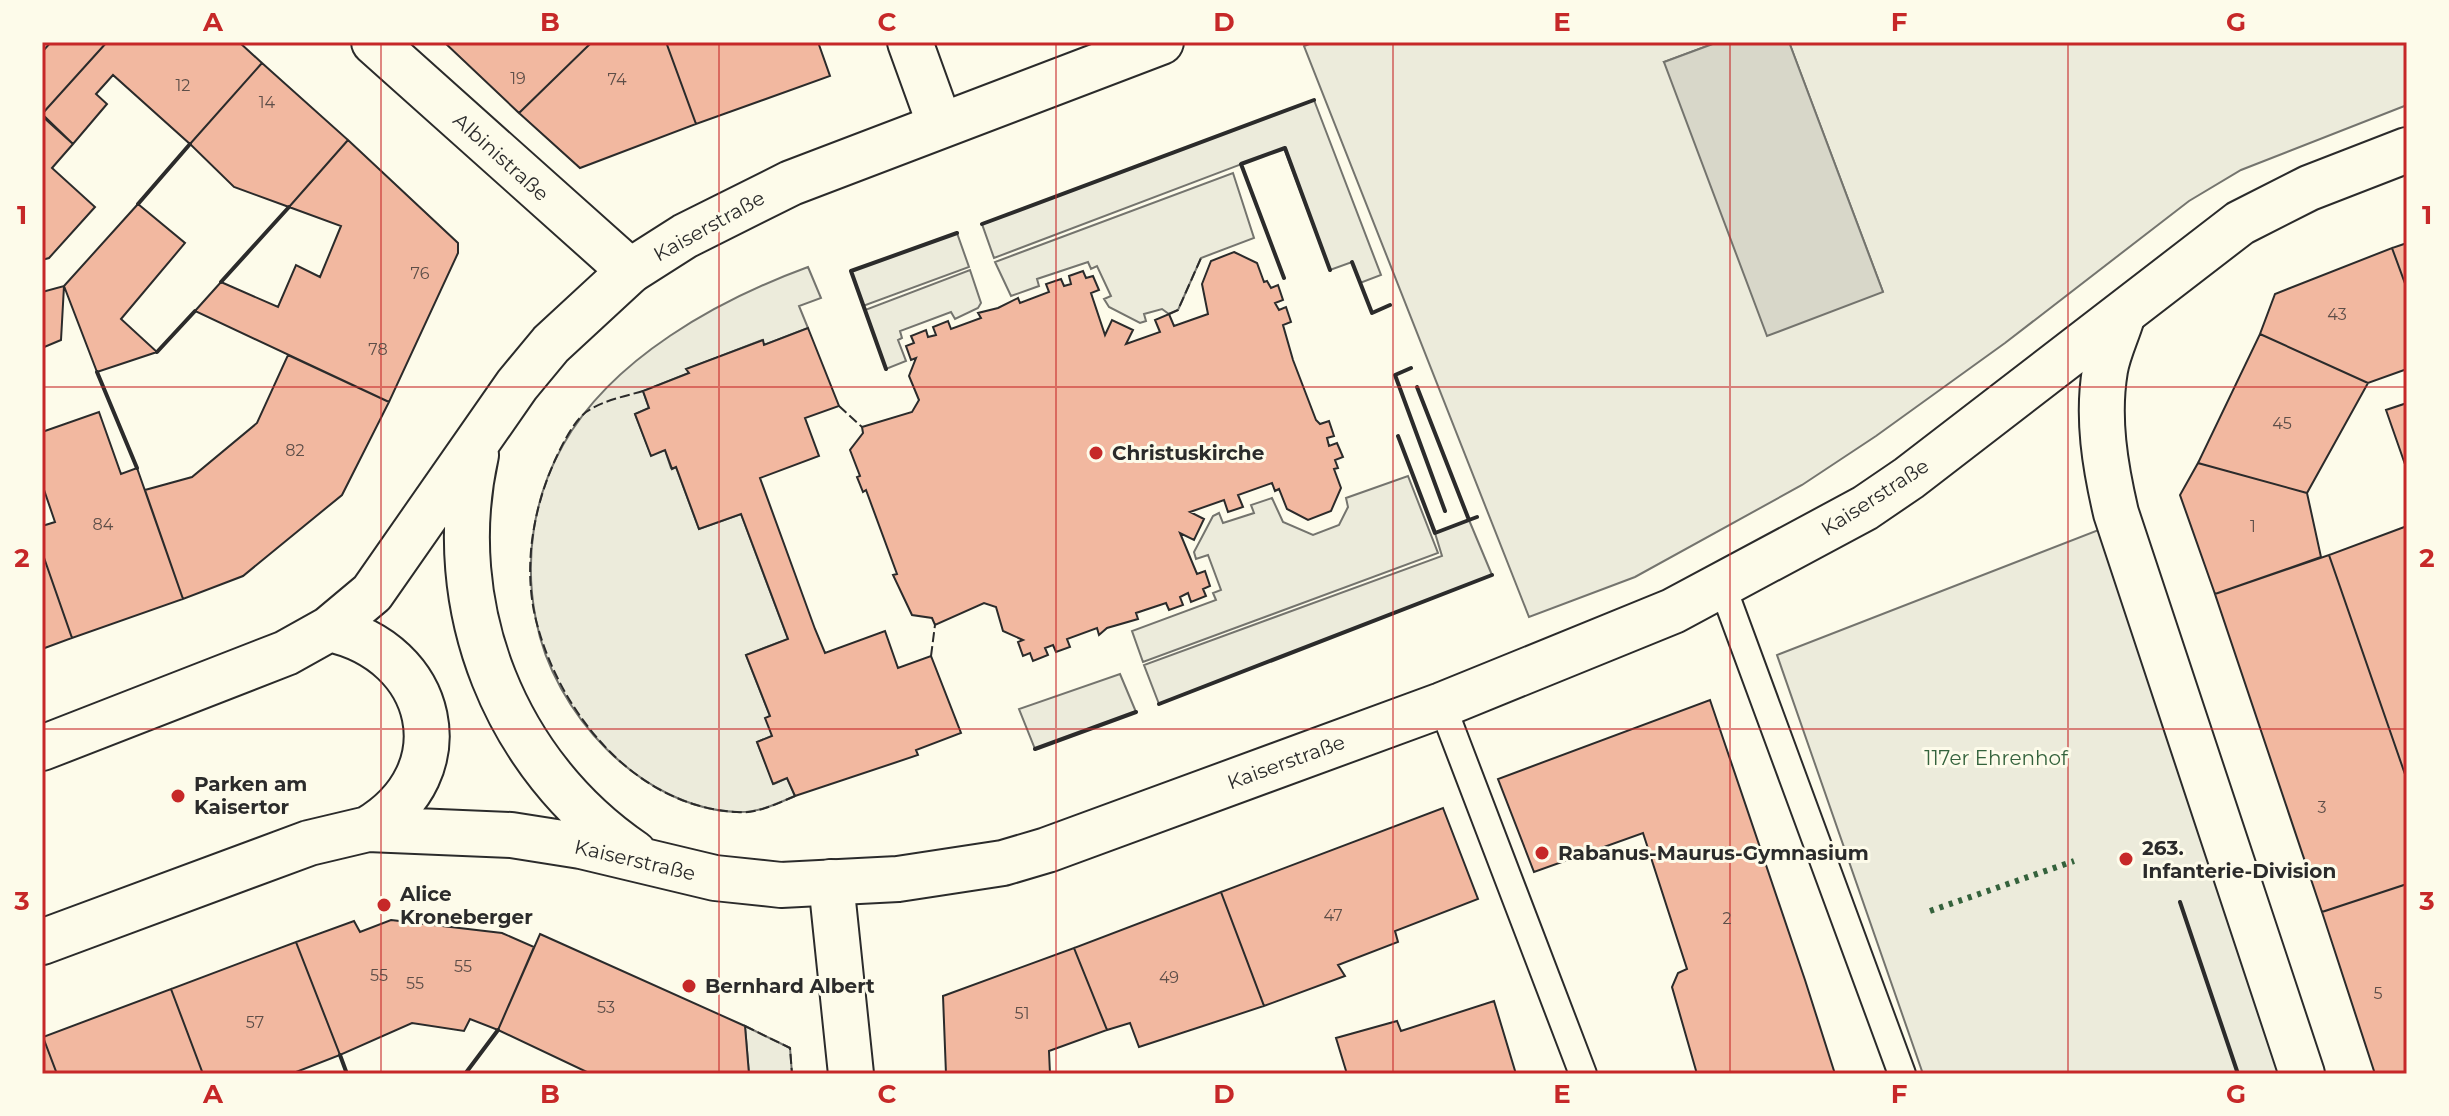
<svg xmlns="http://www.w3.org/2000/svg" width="2449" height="1116" viewBox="0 0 2449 1116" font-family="Montserrat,sans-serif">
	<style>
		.green { fill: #ecebdb; stroke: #74746e; stroke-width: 2 }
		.water { fill: #d8d7c9; stroke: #74746e; stroke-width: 2 }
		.building { fill: #f2b8a0; stroke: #2b2b2b; stroke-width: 2 }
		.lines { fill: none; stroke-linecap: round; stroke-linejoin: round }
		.service-casing { stroke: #2b2b2b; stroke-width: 30 }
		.minor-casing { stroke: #2b2b2b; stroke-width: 48 }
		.primary-casing { stroke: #2b2b2b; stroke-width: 48 }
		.service { stroke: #fdfbea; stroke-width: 26 }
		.minor { stroke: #fdfbea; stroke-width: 44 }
		.primary { stroke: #fdfbea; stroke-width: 44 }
		.hedge { stroke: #34623c; stroke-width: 6; stroke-dasharray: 4 6; stroke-linecap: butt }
		.fence { stroke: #2b2b2b; stroke-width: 2; stroke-dasharray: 10 4; stroke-linecap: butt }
		.wall { stroke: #2b2b2b; stroke-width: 4 }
		.grid { fill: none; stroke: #c62828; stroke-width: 2; stroke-opacity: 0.55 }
		.poi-dot { fill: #c62828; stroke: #fdfbea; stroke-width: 3 }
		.labels { text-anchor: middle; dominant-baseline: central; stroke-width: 6; stroke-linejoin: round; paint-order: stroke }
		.number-label { font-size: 16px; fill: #5d4e48 }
		.street-label { font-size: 20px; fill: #2b2b2b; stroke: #fdfbea }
		.poi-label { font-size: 20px; font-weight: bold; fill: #2b2b2b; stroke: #fdfbea; text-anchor: start }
		.park-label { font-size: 20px; fill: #34623c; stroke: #fdfbea }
		.neatline { fill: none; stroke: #c62828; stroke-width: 3 }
		.grid-label { font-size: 26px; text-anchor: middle; font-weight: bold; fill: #c62828 }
	</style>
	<rect width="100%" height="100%" fill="#fdfbea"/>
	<!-- green -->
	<path class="green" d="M1315,42H1718L1664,62L1883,292L1789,42H2407V105L2241,170L2189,201L2005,343L1876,436L1802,485L1635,577L1529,617L1304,46Z
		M1314,100L1381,275L1360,283L1352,262L1330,270L1284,148L994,258L982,224Z
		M1233,173L1254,238L1201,258L1178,310L1169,314L1162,309L1144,314L1146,321L1140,323L1109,307L1104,299L1111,296L1097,266L1091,269L1088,262L1037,279L1039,286L1011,296L995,262Z
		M957,233L969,267L863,306L851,271Z
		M808,267L821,298L799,306L808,328L764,345L762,340L687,369L689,373L643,391L649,408L635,414L651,455L665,450L671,468L676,467L699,529L741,514L788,639L746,655L770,716L772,736L757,742L774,784L787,778L795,796C776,804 758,813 737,812C640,808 553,712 536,620C524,560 533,498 563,445C612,358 718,300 808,267Z
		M970,270L981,303L978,308L955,319L951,312L900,331L902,338L898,340L906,361L886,369L865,310Z
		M1408,476L1438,553L1143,662L1132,631L1216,600L1213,593L1221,590L1208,555L1196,559L1194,552L1213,516L1219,513L1223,523L1254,513L1251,505L1272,498L1283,522L1313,535L1339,525L1348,507L1346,498Z
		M1469,520L1492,575L1159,704L1144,665L1442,556L1435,533Z
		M2101,529L2285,1074H1923L1777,655Z
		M1120,674L1136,712L1035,749L1019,709Z
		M745,1026L790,1048L792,1074H749Z"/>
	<!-- water -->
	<path class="water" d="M1718,42H1789L1883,292L1767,336L1664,62Z"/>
	<!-- building -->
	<path class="building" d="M51,42H107L42,114V52Z
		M107,42H239L262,63L190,144L113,75L96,94L107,104L73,144L42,114Z
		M444,42H592L519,113Z
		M592,42H666L696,124L580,168L519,113Z
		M666,42H818L830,76L696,124Z
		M262,63L348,140L289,207L234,187L190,144Z
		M42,116L73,144L52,168L95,207L49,258L42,260Z
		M348,140L458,243V253L389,402L195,311L221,282L278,307L296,265L320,277L341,226L289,207Z
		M138,204L185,243L121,319L157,352L97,372L64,286Z
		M2407,243V289L2392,248Z
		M2392,248L2407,289V369L2368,383L2260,334L2275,294Z
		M1234,252L1257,263L1264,282L1267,281L1271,288L1278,285L1283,300L1275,303L1279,310L1286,307L1291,322L1283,325L1293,360L1316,420L1320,424L1329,421L1334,436L1327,438L1329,446L1337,443L1343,457L1335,460L1338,468L1334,469L1341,488L1331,511L1308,520L1287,509L1279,489L1275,491L1272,483L1238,495L1243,507L1228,512L1224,500L1190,512L1204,519L1194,540L1180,533L1197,574L1205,571L1210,586L1203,589L1206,596L1191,602L1188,593L1180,597L1183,605L1169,610L1166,603L1136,613L1138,619L1107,628L1099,635L1097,628L1067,639L1070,647L1056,652L1053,645L1045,648L1048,655L1033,661L1030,653L1023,656L1018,642L1023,640L1003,631L996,607L984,603L935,625L932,618L912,615L893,575L897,574L866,490L863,492L857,477L860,476L850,450L863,433L862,427L912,412L919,400L909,376L916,358L911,360L906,346L914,343L911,336L926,330L928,337L936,335L933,327L948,321L951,329L981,318L978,313L998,308L1018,298L1020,303L1049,292L1046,284L1061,279L1064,286L1071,284L1069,276L1083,271L1086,278L1093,276L1099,290L1091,293L1105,335L1112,320L1133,330L1126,344L1160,332L1155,320L1169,314L1174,326L1208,314L1202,284L1211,261Z
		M64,286L61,340L42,348V292Z
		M808,328L839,406L805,418L819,456L760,478L815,629L825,653L885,631L898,668L931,656L961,733L916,750L918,755L795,796L787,778L773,784L757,742L772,736L765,718L770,716L746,655L788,639L741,514L699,529L676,467L672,469L665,450L651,456L635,414L649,408L643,391L689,373L686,369L763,340L764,345Z
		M2260,334L2368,383L2307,493L2198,463Z
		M288,355L389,402L342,495L243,576L183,599L145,490L192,477L257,423Z
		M2407,403V470L2386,410Z
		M99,412L121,474L137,468L183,599L72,638L42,552V526L55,522L42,484V432Z
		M2198,463L2307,493L2321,557L2215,594L2180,495Z
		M2407,526V780L2329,555Z
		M42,552L72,638L42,649Z
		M2329,555L2407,780V884L2322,912L2215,594Z
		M1710,700L1805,980L1835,1074H1697L1672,987L1678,973L1687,969L1643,833L1534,872L1498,779Z
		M1443,808L1478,899L1395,931L1398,942L1338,965L1345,976L1264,1006L1221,892Z
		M2407,884V1074H2375L2322,912Z
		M1221,892L1264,1006L1139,1047L1130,1023L1107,1030L1074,948Z
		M391,920L502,933L534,947L498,1030L470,1019L464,1031L412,1023L340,1055L296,942L354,921L360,932Z
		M540,934L745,1026L749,1074H591L498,1030Z
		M296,942L340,1055L291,1074H203L171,989Z
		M1074,948L1107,1030L1049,1051L1050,1074H946L943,996Z
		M171,989L203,1074H57L43,1037Z
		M1494,1001L1516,1074H1347L1336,1038L1397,1021L1401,1031Z
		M43,1037L57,1074H42Z"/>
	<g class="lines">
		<!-- service casing -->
		<g class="service-casing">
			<path id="service" d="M1723,588L1902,1074
				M1442,705L1583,1074"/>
		</g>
		<!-- minor casing -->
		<g class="minor-casing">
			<path id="minor" d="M374,42L630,271
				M910,42L940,125
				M2122,317C2117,334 2108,352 2105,370C2097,418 2105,466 2116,513L2302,1074
				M831,882L851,1074"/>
		</g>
		<!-- primary casing -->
		<g class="primary-casing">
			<path id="primary" d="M476,455C442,607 505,765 634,853
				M329,629C436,652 464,772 368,829
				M42,748L286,653L329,629L372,593L517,385L551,344L630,271L685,236L791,183L1161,42
				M42,942L309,843L368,829L511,835L581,846L715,878L781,885L898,879L1003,863L1047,850L1442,705L1673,611L1865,508L1909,478L2240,223L2309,188L2407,150"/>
		</g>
		<!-- service -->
		<use href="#service" class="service"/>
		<!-- minor -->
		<use href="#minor" class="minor"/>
		<!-- primary -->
		<use href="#primary" class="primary"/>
		<!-- hedge -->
		<path class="hedge" d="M1930,911L2074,861"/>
		<!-- fence -->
		<path class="fence" d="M1169,314L1178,310L1201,258
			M643,391C626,396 606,400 591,409C576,416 563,443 556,458C533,508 522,569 537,624C561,714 636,807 737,812C757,814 776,804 795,796
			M839,406L862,427
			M931,656L935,625
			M745,1026L790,1048L792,1074"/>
		<!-- wall -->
		<path class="wall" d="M138,204L190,144
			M982,224L1314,100
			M1352,262L1372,313L1390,305
			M1284,278L1241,164L1285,148L1330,270
			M221,282L289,207
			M157,352L195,311
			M1411,368L1395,375L1445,511
			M886,369L851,271L957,233
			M97,372L137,468
			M1398,436L1435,533L1469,520L1417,387
			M1469,520L1477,517
			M1159,704L1492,575
			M1035,749L1136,712
			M2180,902L2238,1074
			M340,1055L347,1074
			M465,1074L498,1030"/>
	</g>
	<!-- grid -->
	<path class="grid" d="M381,42V1074M719,42V1074M1056,42V1074M1393,42V1074M1730,42V1074M2068,42V1074M42,387H2407M42,729H2407"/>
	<!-- markers -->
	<g class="poi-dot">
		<circle cx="1096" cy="453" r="8"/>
		<circle cx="178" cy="796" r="8"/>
		<circle cx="1542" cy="853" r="8"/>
		<circle cx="2126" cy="859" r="8"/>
		<circle cx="384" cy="905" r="8"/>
		<circle cx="689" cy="986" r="8"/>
	</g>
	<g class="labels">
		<!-- number labels -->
		<g class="number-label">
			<text x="518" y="78">19</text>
			<text x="617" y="79">74</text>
			<text x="183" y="85">12</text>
			<text x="267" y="102">14</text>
			<text x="420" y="273">76</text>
			<text x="2337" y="314">43</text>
			<text x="378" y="349">78</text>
			<text x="2282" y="423">45</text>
			<text x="295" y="450">82</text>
			<text x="103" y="524">84</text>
			<text x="2253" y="526">1</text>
			<text x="2322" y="807">3</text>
			<text x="1333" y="915">47</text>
			<text x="1727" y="918">2</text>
			<text x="463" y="966">55</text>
			<text x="379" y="975">55</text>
			<text x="1169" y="977">49</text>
			<text x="415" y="983">55</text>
			<text x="2378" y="993">5</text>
			<text x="606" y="1007">53</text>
			<text x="1022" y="1013">51</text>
			<text x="255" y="1022">57</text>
		</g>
		<!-- street labels -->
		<g class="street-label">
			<text transform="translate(501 157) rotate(42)">Albinistraße</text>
			<text transform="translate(709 226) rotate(-29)">Kaiserstraße</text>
			<text transform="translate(1875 497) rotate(-33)">Kaiserstraße</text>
			<text transform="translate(1286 762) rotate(-20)">Kaiserstraße</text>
			<text transform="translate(635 860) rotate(13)">Kaiserstraße</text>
		</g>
		<!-- poi labels -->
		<g class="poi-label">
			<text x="1112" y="453">Christuskirche</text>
			<text x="194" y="784">Parken am<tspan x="194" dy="23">Kaisertor</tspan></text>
			<text x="2142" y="848">263.<tspan x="2142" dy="23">Infanterie-Division</tspan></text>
			<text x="1558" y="853">Rabanus-Maurus-Gymnasium</text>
			<text x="400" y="894">Alice<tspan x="400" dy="23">Kroneberger</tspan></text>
			<text x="705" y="986">Bernhard Albert</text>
		</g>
		<!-- park labels -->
		<g class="park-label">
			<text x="1996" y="758">117er Ehrenhof</text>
		</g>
	</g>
	<!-- border -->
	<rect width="2449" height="1116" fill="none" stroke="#fdfbea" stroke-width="88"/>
	<rect x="44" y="44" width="2361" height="1028" class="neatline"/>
	<g class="grid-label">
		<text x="213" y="31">A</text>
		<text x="550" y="31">B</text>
		<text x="887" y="31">C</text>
		<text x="1224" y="31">D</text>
		<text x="1562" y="31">E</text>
		<text x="1899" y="31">F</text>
		<text x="2236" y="31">G</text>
		<text x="22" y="224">1</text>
		<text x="2427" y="224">1</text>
		<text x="22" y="567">2</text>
		<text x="2427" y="567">2</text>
		<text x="22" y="910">3</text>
		<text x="2427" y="910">3</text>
		<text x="213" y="1103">A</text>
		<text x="550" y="1103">B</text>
		<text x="887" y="1103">C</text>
		<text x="1224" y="1103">D</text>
		<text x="1562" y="1103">E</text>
		<text x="1899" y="1103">F</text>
		<text x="2236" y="1103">G</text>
	</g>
</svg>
